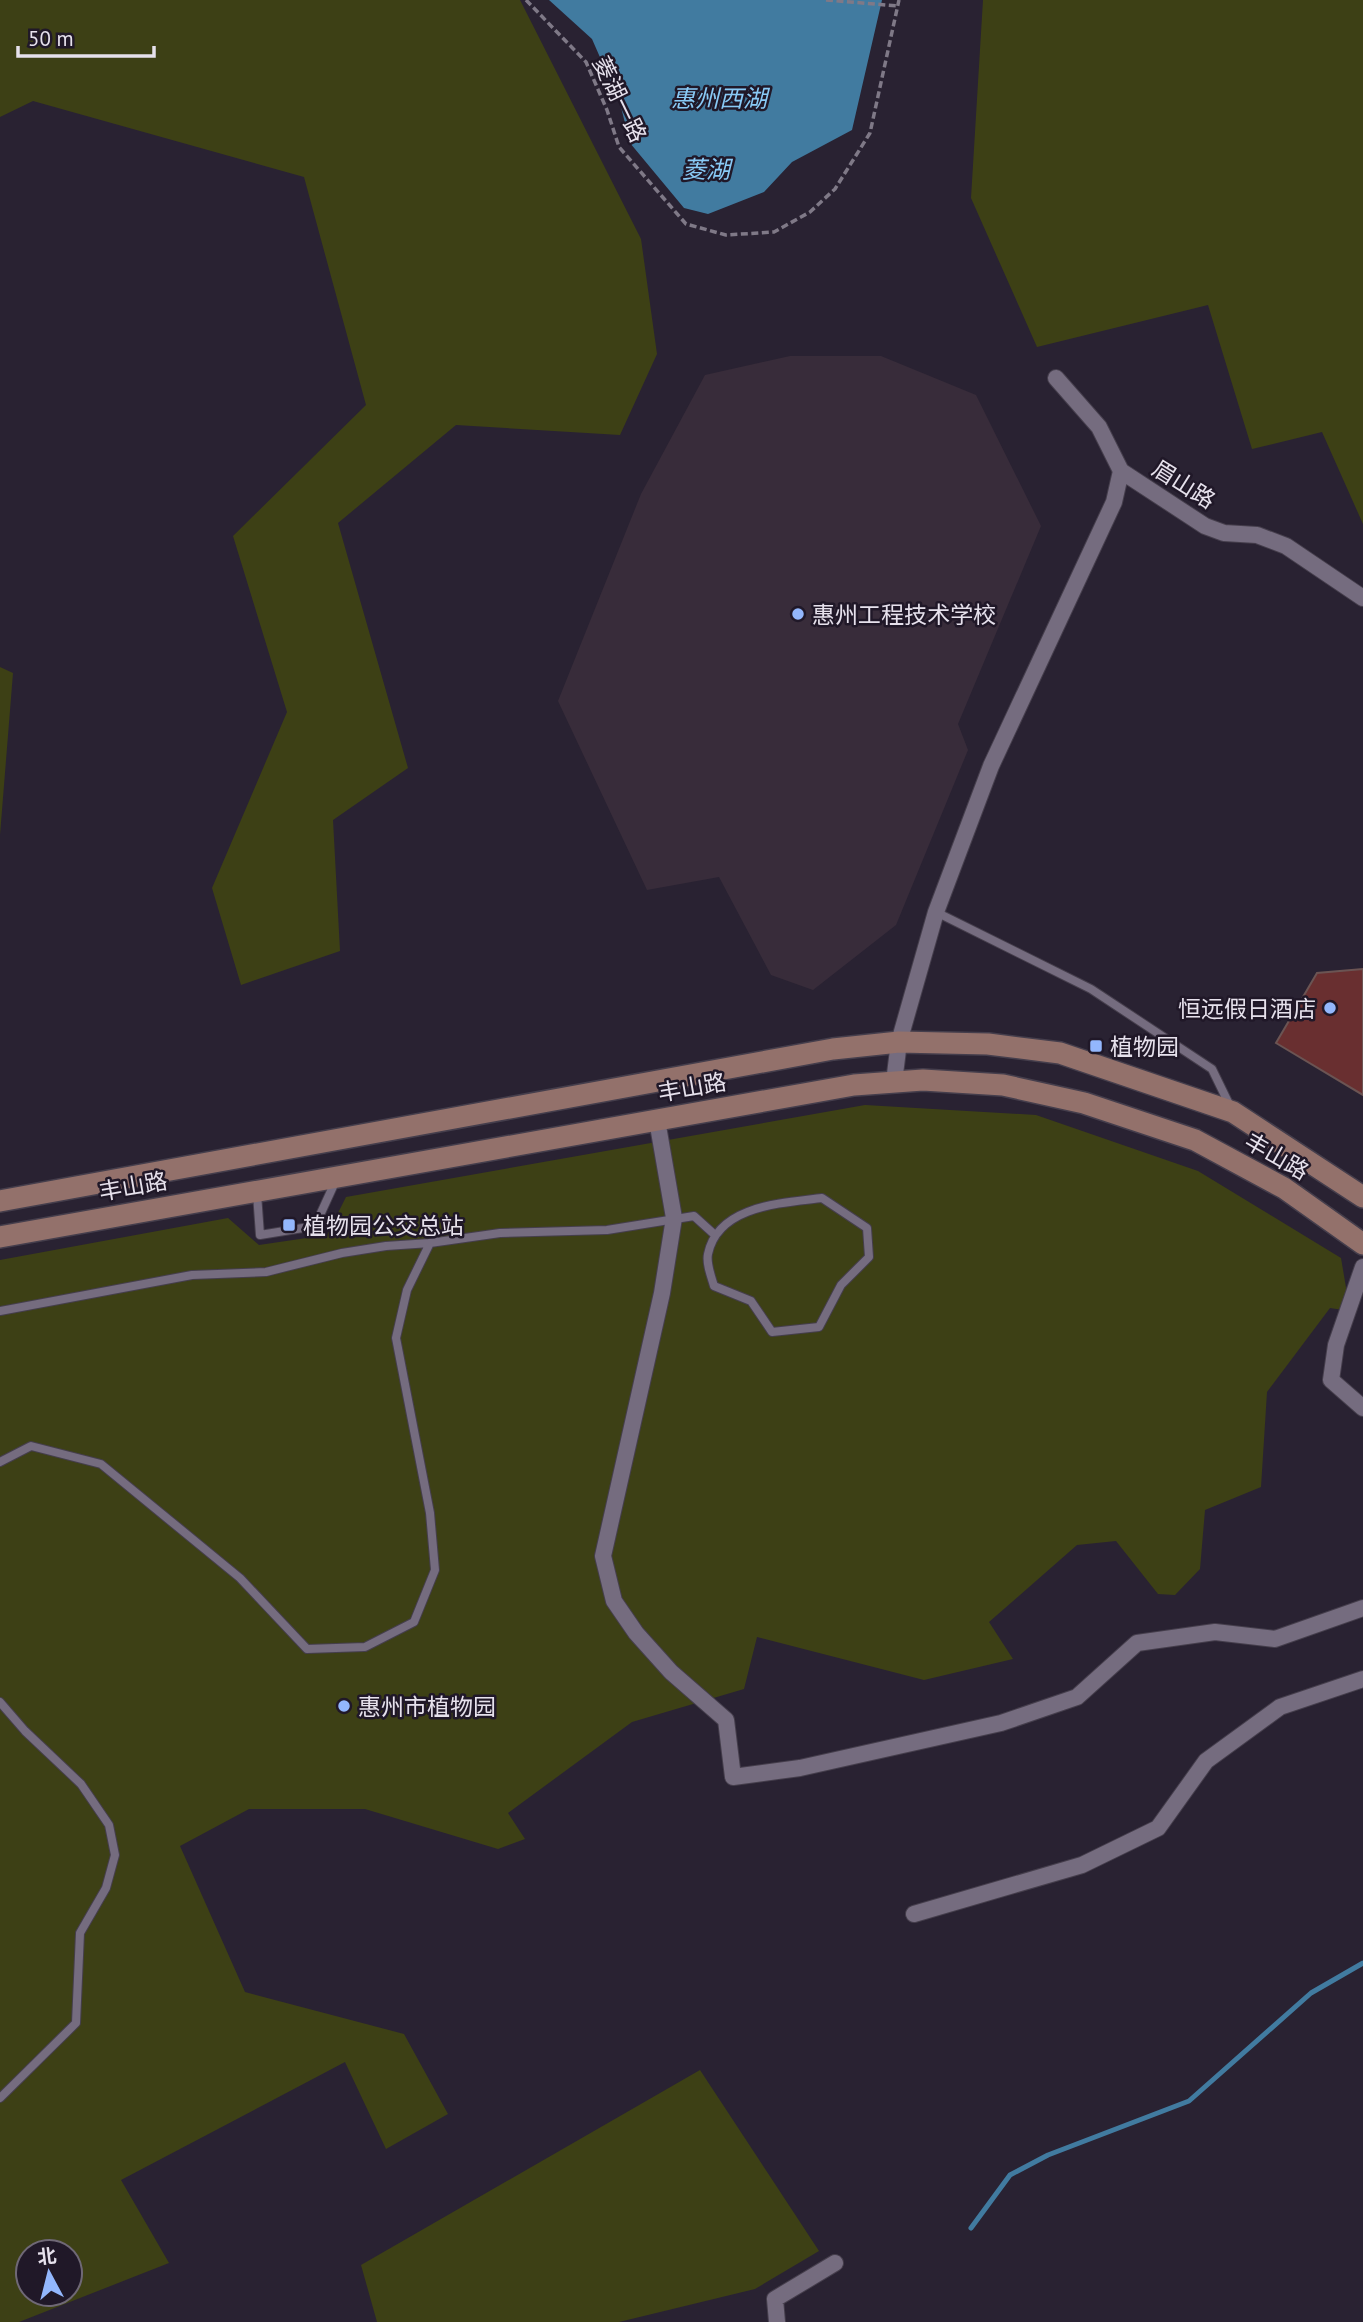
<svg xmlns="http://www.w3.org/2000/svg" width="1363" height="2322" viewBox="0 0 1363 2322" font-family="'PT Sans','Noto Sans SC',sans-serif">
	<style>
		.education { fill: #382c3a }
		.green { fill: #3d4015; fill-rule: evenodd }
		.water { fill: #417ba0 }
		.lines { fill: none; stroke-linecap: round; stroke-linejoin: round }
		.stream { stroke: #417ba0; stroke-width: 5 }
		.building { fill: #692f30; stroke: #6b5453; stroke-width: 2 }
		.lane-casing { stroke: #453e4c; stroke-width: 10 }
		.street-casing { stroke: #453e4c; stroke-width: 18 }
		.secondary-casing { stroke: #453e4c; stroke-width: 24 }
		.path { stroke: #7f7987; stroke-width: 3.5; stroke-dasharray: 7 3.5; stroke-linecap: butt }
		.lane { stroke: #756c7f; stroke-width: 8 }
		.street { stroke: #756c7f; stroke-width: 16 }
		.secondary { stroke: #93716b; stroke-width: 21 }
		.poi-dot { fill: #93b7fd; stroke: #201828; stroke-width: 2.5 }
		.labels { text-anchor: middle; dominant-baseline: central; stroke-width: 5; stroke-linejoin: round; paint-order: stroke }
		.street-label { font-size: 23px; fill: #e6e1ec; stroke: #201828 }
		.poi-label { font-size: 23px; fill: #e6e1ec; stroke: #201828; text-anchor: start }
		.water-label { font-size: 24px; font-style: italic; fill: #89caf6; stroke: #201828 }
	</style>
	<rect width="100%" height="100%" fill="#292232"/>
	<!-- education -->
	<path class="education" d="M790,356H881L976,395L1041,526L958,724L968,750L896,925L813,990L771,975L719,877L647,890L558,701L641,494L705,375Z"/>
	<!-- green -->
	<path class="green" d="M0,0H520L641,239L657,354L620,435L456,425L338,523L408,768L333,820L340,951L241,985L212,888L287,712L233,536L366,405L304,177L33,101L0,117Z
		M983,0H1363V524L1322,432L1252,449L1208,305L1037,347L971,198Z
		M0,667L13,673L0,835Z
		M865,1105L1036,1115L1198,1171L1341,1258L1350,1311L1330,1308L1267,1392L1261,1487L1205,1510L1200,1569L1175,1595L1158,1594L1116,1541L1077,1545L989,1622L1013,1659L924,1680L757,1637L744,1689L632,1722L508,1813L525,1839L498,1849L365,1809H249L180,1846L245,1992L404,2034L448,2114L386,2149L345,2062L121,2180L169,2263L19,2322H0V1260L228,1218L259,1245L327,1235L346,1197ZM28,2252H70V2294H28Z
		M700,2070L819,2251L755,2289L619,2322H377L361,2265Z"/>
	<!-- water -->
	<path class="water" d="M549,0H882L852,130L792,162L764,192L708,214L684,208L630,143L620,103L592,39Z"/>
	<g class="lines">
		<!-- stream -->
		<path class="stream" d="M971,2228L1010,2175L1048,2155L1189,2101L1311,1993L1363,1963"/>
	</g>
	<!-- building -->
	<path class="building" d="M1363,969V1095L1276,1043L1317,973Z"/>
	<g class="lines">
		<!-- lane casing -->
		<g class="lane-casing">
			<path id="lane" d="M936,912L1091,989L1212,1069L1230,1106
				M257,1194L260,1235L315,1226L336,1180
				M822,1198L867,1228L869,1257L841,1285L819,1327L772,1332L751,1301L714,1286C711,1276 706,1263 708,1254C718,1205 783,1203 822,1198Z
				M0,1311L192,1275L266,1272L342,1253L386,1246L430,1243L500,1233L607,1230L694,1216L715,1235
				M0,1462L31,1446L101,1464L240,1578L307,1649L365,1647L414,1622L435,1570L430,1513L396,1338L407,1290L430,1243
				M0,1702L25,1731L81,1784L109,1825L115,1855L106,1888L80,1933L76,2023L0,2098"/>
		</g>
		<!-- street casing -->
		<g class="street-casing">
			<path id="street" d="M1056,378L1099,427L1121,471L1205,526L1224,533L1257,535L1286,546L1363,598
				M894,1082L899,1042L936,912L991,766L1114,502L1121,471
				M657,1120L674,1218L662,1293L603,1556L614,1601L636,1633L671,1672L726,1720L733,1777L800,1768L1001,1723L1077,1697L1137,1643L1215,1632L1275,1639L1363,1608
				M1363,1267L1336,1345L1331,1380L1363,1408
				M914,1914L1082,1865L1158,1828L1206,1761L1280,1707L1363,1679
				M777,2322L775,2299L835,2263"/>
		</g>
		<!-- secondary casing -->
		<g class="secondary-casing">
			<path id="secondary" d="M0,1201L833,1049L899,1042L988,1044L1060,1053L1233,1112L1363,1197
				M0,1237L854,1085L923,1080L1003,1085L1084,1103L1195,1140L1284,1188L1363,1244"/>
		</g>
		<!-- path -->
		<path class="path" d="M526,0L586,62L607,110L619,147L686,224L726,235L774,232L810,212L835,189L870,133L899,0
			M826,0L898,6"/>
		<!-- lane -->
		<use href="#lane" class="lane"/>
		<!-- street -->
		<use href="#street" class="street"/>
		<!-- secondary -->
		<use href="#secondary" class="secondary"/>
	</g>
	<!-- markers -->
	<g class="poi-dot">
		<circle cx="798" cy="614" r="7"/>
		<circle cx="1330" cy="1008" r="7"/>
		<rect x="1089" y="1039" width="14" height="14" rx="3.5"/>
		<rect x="282" y="1218" width="14" height="14" rx="3.5"/>
		<circle cx="344" cy="1706" r="7"/>
	</g>
	<g class="labels">
		<!-- street labels -->
		<g class="street-label">
			<text transform="translate(620 99) rotate(64)">菱湖一路</text>
			<text transform="translate(1184 484) rotate(32)">眉山路</text>
			<text transform="translate(692 1087) rotate(-10)">丰山路</text>
			<text transform="translate(1277 1156) rotate(30)">丰山路</text>
			<text transform="translate(133 1186) rotate(-10)">丰山路</text>
		</g>
		<!-- poi labels -->
		<g class="poi-label">
			<text x="812" y="614">惠州工程技术学校</text>
			<text x="1316" y="1008" text-anchor="end">恒远假日酒店</text>
			<text x="1110" y="1046">植物园</text>
			<text x="303" y="1225">植物园公交总站</text>
			<text x="358" y="1706">惠州市植物园</text>
		</g>
		<!-- water labels -->
		<g class="water-label">
			<text x="719" y="98">惠州西湖</text>
			<text x="706" y="169">菱湖</text>
		</g>
	</g>
	<!-- north arrow -->
	<g transform="translate(49 2273) rotate(353)"><circle r="33" fill="#201828" stroke="#6f6876" stroke-width="2"/>
	<path d="M0-5L12 26L0 18L-12 26Z" fill="#93b7fd"/>
	<text y="-10" font-size="19" font-weight="bold" text-anchor="middle" fill="#e6e1ec">北</text>
	</g>
	<!-- scale -->
	<path d="M18 46v10h136v-10" fill="none" stroke="#e6e1ec" stroke-width="3.5"/>
	<text x="28" y="46" font-size="21" fill="#e6e1ec" stroke="#201828" stroke-width="5" paint-order="stroke">50 m</text>
</svg>
